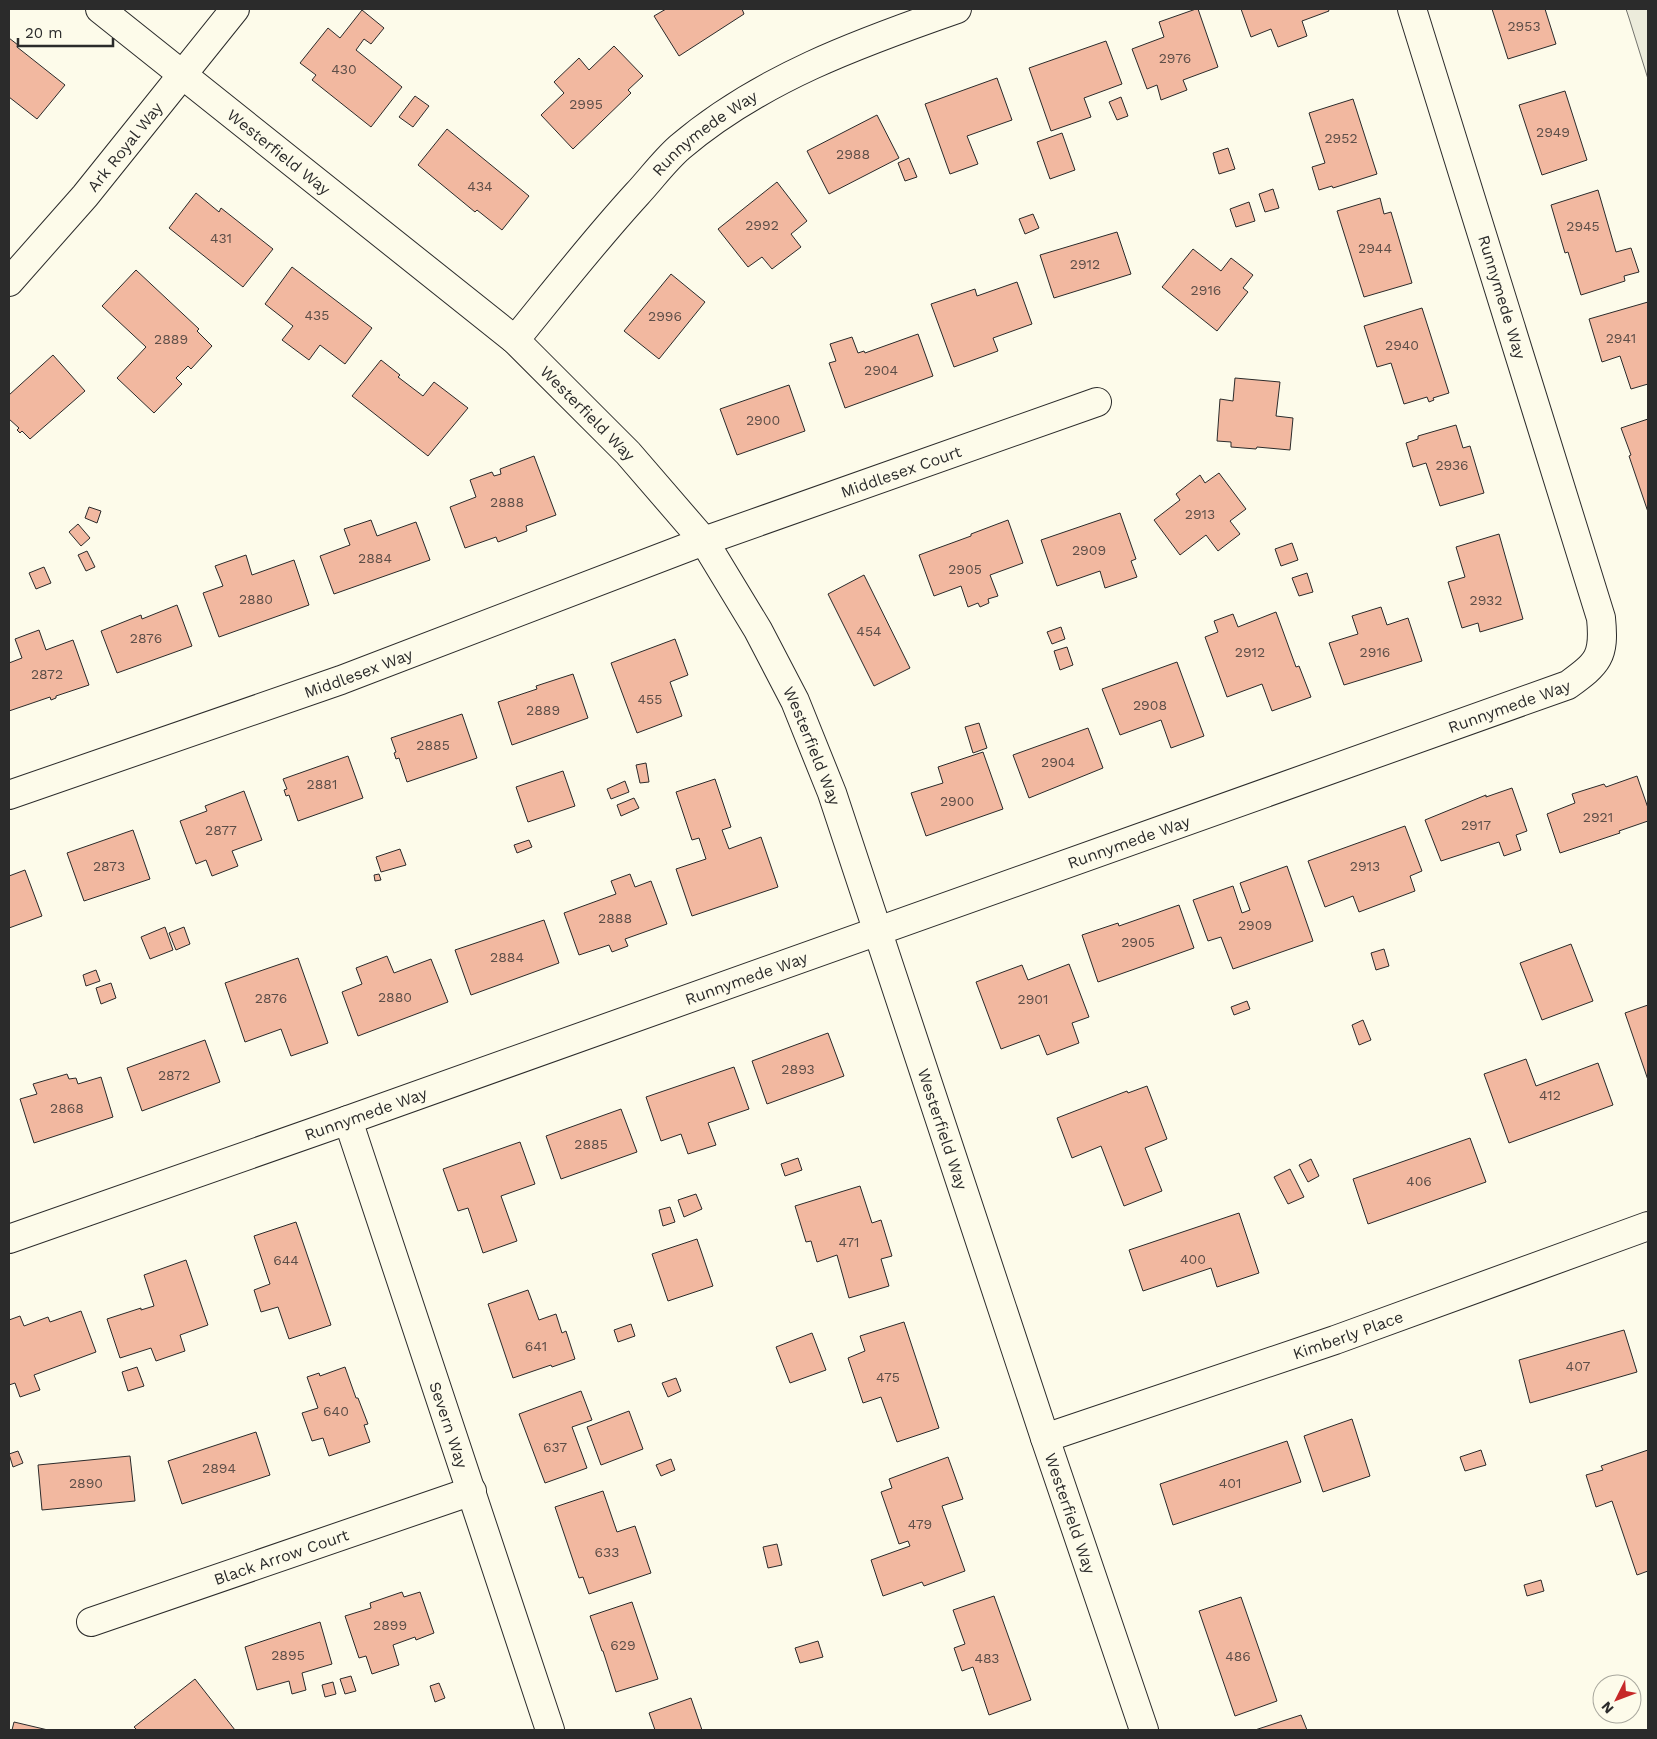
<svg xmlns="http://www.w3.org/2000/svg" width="1657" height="1739" viewBox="0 0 1657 1739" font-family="'Work Sans',sans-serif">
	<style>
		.green { fill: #ecebdb; stroke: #74746e }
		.building { fill: #f2b8a0; stroke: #2b2b2b }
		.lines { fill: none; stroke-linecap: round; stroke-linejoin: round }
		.street-casing { stroke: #2b2b2b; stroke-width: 30 }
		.street { stroke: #fdfbea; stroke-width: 28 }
		.labels { text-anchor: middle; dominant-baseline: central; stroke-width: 4; stroke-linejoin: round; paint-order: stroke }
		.number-label { font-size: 14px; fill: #5d4e48 }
		.street-label { font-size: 16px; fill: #2b2b2b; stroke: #fdfbea }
	</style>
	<rect width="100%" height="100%" fill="#fdfbea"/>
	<!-- green -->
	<path class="green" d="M1626,9H1648V79L1629,18Z"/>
	<!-- building -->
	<path class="building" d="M666,9H742L744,14L679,56L654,16Z
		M1196,9H1198L1218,67L1183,80L1187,90L1161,100L1157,85L1147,89L1132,49L1164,37L1159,22Z
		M1241,9H1328L1329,11L1302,21L1307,36L1278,47L1271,29L1251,37Z
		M1492,9H1545L1556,44L1508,59Z
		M362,10L384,28L371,44L364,39L356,50L402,87L371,127L312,80L316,75L300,63L328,28L340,38Z
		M9,38L18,45L17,47L65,85L37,119L9,97Z
		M1106,41L1122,84L1084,98L1091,117L1051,131L1029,68Z
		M614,46L643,76L628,90L631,93L573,149L541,115L564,93L554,82L579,58L589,70Z
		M997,78L1012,120L967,136L978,164L950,174L925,104Z
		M1565,91L1587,160L1542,175L1519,105Z
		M415,96L429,106L413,127L399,117Z
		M1121,97L1128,116L1117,120L1109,102Z
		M1353,99L1377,174L1333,188L1332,186L1319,190L1312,167L1325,163L1309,113Z
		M877,115L899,158L829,194L807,151Z
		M447,129L529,196L502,230L477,210L475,212L418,165Z
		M1062,133L1075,170L1050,179L1037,142Z
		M1228,148L1235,169L1219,174L1213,153Z
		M909,158L917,177L905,181L898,163Z
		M777,182L807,221L791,234L801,247L772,269L762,257L748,267L718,229Z
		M1273,189L1279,208L1265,212L1259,194Z
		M1598,190L1616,252L1631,248L1639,272L1624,276L1625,281L1581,295L1568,252L1565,253L1551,205Z
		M196,193L219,212L221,208L273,249L243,287L169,228Z
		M1380,198L1384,214L1391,212L1412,283L1364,297L1337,211Z
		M1249,202L1255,221L1236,227L1230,209Z
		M1033,214L1039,228L1025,234L1019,219Z
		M1117,232L1131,274L1054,298L1040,255Z
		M1193,249L1221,271L1231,258L1253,275L1243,288L1248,292L1217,331L1162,287Z
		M292,267L372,328L345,364L320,345L309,360L282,340L293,326L265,304Z
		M136,270L199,329L197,331L212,346L191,369L188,366L176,378L182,384L154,413L117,378L146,347L102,306Z
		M671,274L705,302L659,359L624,331Z
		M1017,282L1032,324L993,338L998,351L954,367L931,304L975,289L977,296Z
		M1648,302V384L1631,389L1620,356L1602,362L1589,319Z
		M1422,308L1449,393L1433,398L1434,400L1429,402L1427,397L1404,404L1391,363L1377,367L1364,326Z
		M918,334L933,376L845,408L829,363L836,361L830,344L852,337L858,353L864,351L865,353Z
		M53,355L85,391L30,439L22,431L20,433L17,430L19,428L9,419V395Z
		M381,360L400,375L398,377L423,396L434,382L468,408L428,456L352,396Z
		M1235,378L1280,382L1276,416L1293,418L1290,450L1257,447L1256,449L1231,447V442L1217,441L1220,399L1233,401Z
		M789,385L805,431L737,455L720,409Z
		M1648,419V512L1629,456L1631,455L1621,428Z
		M1456,425L1463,448L1470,446L1484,493L1440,506L1426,463L1413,467L1406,443L1418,439V436Z
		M534,456L556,515L526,526L527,531L498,542L496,537L465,548L450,507L476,497L470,480L492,472L494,476L501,474L500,469Z
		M1219,473L1246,509L1230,521L1240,534L1218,551L1206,535L1180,555L1154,520L1180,500L1176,494L1200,475L1205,483Z
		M89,507L101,511L97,523L85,518Z
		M1120,513L1136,559L1131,561L1137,577L1105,588L1100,571L1057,586L1041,540Z
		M371,520L377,536L416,522L430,560L334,594L320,556L350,545L344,529Z
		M1008,520L1023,563L990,575L998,596L988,599L989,603L980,607L978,603L968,607L961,586L934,596L919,555L971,536V534Z
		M78,524L90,538L81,546L69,532Z
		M1499,534L1523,619L1480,632L1478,623L1462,628L1448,582L1465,577L1456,547Z
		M1292,543L1298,560L1281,566L1275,549Z
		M87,551L95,567L86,571L78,555Z
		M246,555L252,575L294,560L309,605L219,637L203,593L223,586L215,566Z
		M44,567L51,583L36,589L29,573Z
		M1307,573L1313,592L1299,596L1292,578Z
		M864,575L910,668L874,686L828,594Z
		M177,605L192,646L117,673L101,631L141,615L142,619Z
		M1381,607L1387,625L1408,618L1422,661L1344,685L1329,643L1358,634L1352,616Z
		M1276,612L1296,667L1299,666L1311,697L1272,711L1262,684L1227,697L1205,637L1218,632L1214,621L1233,614L1238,627Z
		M1061,627L1065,639L1052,644L1047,632Z
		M39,630L46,650L73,640L89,685L56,696V698L51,700L50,697L9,711V663L22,658L15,639Z
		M675,639L688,675L670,682L682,716L637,733L611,663Z
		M1067,647L1073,665L1060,670L1054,651Z
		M1177,662L1204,736L1171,748L1161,720L1120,735L1102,689Z
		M573,674L588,718L512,745L498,702L537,689L536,686Z
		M462,714L477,758L407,782L399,758L396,759L394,753L396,752L391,738Z
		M979,723L987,748L973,753L965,727Z
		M1088,728L1103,768L1029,798L1013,755Z
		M983,752L1003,809L926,836L911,793L943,783L938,767Z
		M348,756L363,798L298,821L289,795L286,796L284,790L287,789L283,779Z
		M646,763L649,782L640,783L636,765Z
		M563,771L575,806L528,822L516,787Z
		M1637,776L1648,808V821L1619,831L1620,833L1560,853L1547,814L1575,803L1572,794L1604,784L1606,787Z
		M715,779L731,827L722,830L729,849L761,837L778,887L692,916L676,869L706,859L699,838L692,840L676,792Z
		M625,781L629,792L611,799L607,789Z
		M1512,788L1527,831L1516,835L1521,850L1504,856L1499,842L1441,861L1425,820L1486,795V797Z
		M244,791L262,840L232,851L238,866L212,876L206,860L196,864L180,821L207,811L205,806Z
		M634,798L639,808L621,816L617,805Z
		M1405,826L1422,871L1410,876L1415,891L1359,912L1353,896L1325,907L1308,861Z
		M133,830L150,879L84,901L67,853Z
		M529,840L532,847L517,853L514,845Z
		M400,849L406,865L381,872L376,857Z
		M1287,866L1313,941L1233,969L1221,937L1208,941L1193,900L1233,886L1242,913L1250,910L1240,883Z
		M25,870L42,916L9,928V876Z
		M379,874L381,880L375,881L374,875Z
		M630,874L635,887L651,881L667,924L625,939L628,946L612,952L609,945L579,955L564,913L616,894L611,881Z
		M1179,905L1194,948L1098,982L1082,935L1118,923L1119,926Z
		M544,920L559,963L471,995L455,950Z
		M165,927L173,950L150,959L141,937Z
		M184,927L190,944L176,950L169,933Z
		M1571,944L1593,1001L1542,1020L1520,963Z
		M1384,949L1389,966L1376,970L1371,953Z
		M387,956L394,973L431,959L448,1002L358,1036L342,992L362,984L356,968Z
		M298,958L328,1043L291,1056L281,1029L245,1042L225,983Z
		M1069,964L1089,1017L1072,1023L1079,1043L1047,1055L1039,1035L1001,1049L976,982L1022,965L1028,980Z
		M96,970L100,981L86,986L83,975Z
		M111,983L116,998L101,1004L96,988Z
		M1247,1001L1250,1009L1234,1015L1231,1007Z
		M1648,1005V1080L1625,1013Z
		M1363,1020L1371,1040L1359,1045L1352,1025Z
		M828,1033L844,1076L767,1104L752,1061Z
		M205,1040L220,1082L142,1111L127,1068Z
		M1526,1059L1536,1086L1598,1063L1613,1105L1509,1143L1484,1074Z
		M734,1067L749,1109L708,1123L716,1145L688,1154L681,1134L661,1141L646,1097Z
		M67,1074L69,1079L76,1078L78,1084L101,1077L113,1117L34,1143L20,1099L37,1094L33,1084Z
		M1147,1086L1167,1139L1145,1148L1162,1191L1124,1206L1101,1146L1072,1158L1057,1118L1127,1091L1128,1093Z
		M621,1109L637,1152L561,1179L546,1136Z
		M1470,1138L1486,1182L1368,1224L1353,1179Z
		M520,1142L535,1184L501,1196L517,1241L483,1253L468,1208L458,1211L443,1169Z
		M798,1158L802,1170L785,1176L781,1164Z
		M1311,1159L1319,1176L1308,1182L1299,1165Z
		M1290,1169L1304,1197L1288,1204L1274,1177Z
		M860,1186L872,1223L881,1220L892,1256L881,1259L889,1286L849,1298L837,1255L817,1262L811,1241L806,1242L795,1206Z
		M696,1194L702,1209L684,1217L678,1200Z
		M670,1207L675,1222L663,1226L659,1210Z
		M1239,1213L1259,1273L1217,1287L1211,1268L1143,1291L1129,1250Z
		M296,1222L331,1325L289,1339L278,1307L261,1312L254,1290L270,1284L254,1236Z
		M697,1239L713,1286L668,1301L652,1254Z
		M186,1260L208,1325L180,1335L185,1351L156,1361L151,1348L120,1358L107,1319L141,1308V1310L154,1306L144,1275Z
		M528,1290L539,1320L556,1314L562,1333L566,1331L575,1359L552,1367L551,1365L513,1378L488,1304Z
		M81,1311L96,1352L34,1375L40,1390L20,1397L15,1383L9,1385V1320L20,1316L24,1326L48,1317L50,1322Z
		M904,1322L939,1428L897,1442L881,1397L863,1403L848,1358L865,1351L860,1336Z
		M631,1324L635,1336L618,1342L614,1330Z
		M1624,1330L1637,1372L1530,1403L1519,1360Z
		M812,1333L826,1370L790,1383L776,1347Z
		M137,1367L144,1386L128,1391L122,1372Z
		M345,1367L356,1398H358L368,1424L364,1425L370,1442L329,1456L323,1438L312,1441L302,1413L318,1408L307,1377L319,1373L320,1376Z
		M676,1378L681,1391L668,1397L662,1383Z
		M581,1391L592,1420L572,1427L587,1468L545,1483L519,1414Z
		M629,1411L643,1449L601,1465L587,1427Z
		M1352,1419L1370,1476L1323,1492L1304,1436Z
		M256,1432L270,1475L182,1504L168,1461Z
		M1287,1441L1301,1482L1173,1525L1160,1484Z
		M1481,1450L1486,1465L1465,1471L1460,1457Z
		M1648,1450V1571L1637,1575L1612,1501L1596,1507L1586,1475L1603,1470L1601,1466Z
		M18,1451L23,1463L13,1467L9,1454Z
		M130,1456L135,1501L42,1510L38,1465Z
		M948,1457L963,1499L942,1506L965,1571L924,1586L922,1582L883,1596L871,1560L910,1546L908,1541L899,1544L881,1492L892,1488L889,1479Z
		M671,1459L675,1470L661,1476L656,1465Z
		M603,1491L617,1532L635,1526L651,1573L589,1594L583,1577L579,1578L555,1507Z
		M777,1544L782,1565L768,1568L763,1547Z
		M1541,1580L1544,1591L1527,1596L1524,1585Z
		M402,1592L404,1597L420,1592L434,1633L416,1640L415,1637L393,1645L399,1665L372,1674L366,1656L359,1658L345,1616L371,1608L370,1603Z
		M994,1596L1031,1700L989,1715L973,1667L962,1671L954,1648L965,1644L953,1610Z
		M1241,1597L1277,1701L1235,1716L1199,1611Z
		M632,1602L658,1679L616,1692L603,1651H602L590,1616Z
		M320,1622L332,1664L302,1673L306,1690L292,1694L289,1681L257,1690L245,1647Z
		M818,1641L823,1657L800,1663L795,1648Z
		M351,1676L356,1691L345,1694L340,1679Z
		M195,1679L235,1730H137L134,1727Z
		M333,1682L336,1694L325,1697L322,1685Z
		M439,1683L445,1698L435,1702L430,1686Z
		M691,1698L702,1730H655L649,1713Z
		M1301,1715L1307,1730H1255Z
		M14,1722L48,1730H12Z"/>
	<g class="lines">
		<!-- street casing -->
		<g class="street-casing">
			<g id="street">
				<path id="s1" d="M100,9L515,340L628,453L704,541L758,630L795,701L832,793L1045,1438L1144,1730"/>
				<path id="s2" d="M9,282L85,196L235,9"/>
				<path id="s3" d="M515,340C555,291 594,241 637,194C651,179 664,161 680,147C760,79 859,43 957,9"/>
				<path id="s4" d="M9,795L341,680L704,541L1097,402"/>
				<path id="s5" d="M348,1120L550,1730"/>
				<path id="s6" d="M9,1239L348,1120L1568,685C1598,663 1605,657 1601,618L1412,9"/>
				<path id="s7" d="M1045,1438L1335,1340L1648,1226"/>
				<path id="s8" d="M91,1622L472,1491"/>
			</g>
		</g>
		<!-- street -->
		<use href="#street" class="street"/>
	</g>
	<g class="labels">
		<!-- number labels -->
		<g class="number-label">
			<text x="1524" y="26">2953</text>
			<text x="1175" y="58">2976</text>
			<text x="344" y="69">430</text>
			<text x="586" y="104">2995</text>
			<text x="1553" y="132">2949</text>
			<text x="1341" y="138">2952</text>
			<text x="853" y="154">2988</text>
			<text x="480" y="186">434</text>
			<text x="762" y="225">2992</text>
			<text x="1583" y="226">2945</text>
			<text x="221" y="238">431</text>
			<text x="1375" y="248">2944</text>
			<text x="1085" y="264">2912</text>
			<text x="1206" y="290">2916</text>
			<text x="317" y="315">435</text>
			<text x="665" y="316">2996</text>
			<text x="1621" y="338">2941</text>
			<text x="171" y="339">2889</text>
			<text x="1402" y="345">2940</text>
			<text x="881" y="370">2904</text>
			<text x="763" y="420">2900</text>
			<text x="1452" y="465">2936</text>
			<text x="507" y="502">2888</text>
			<text x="1200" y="514">2913</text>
			<text x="1089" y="550">2909</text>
			<text x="375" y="558">2884</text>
			<text x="965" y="569">2905</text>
			<text x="256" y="599">2880</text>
			<text x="1486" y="600">2932</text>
			<text x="869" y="631">454</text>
			<text x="146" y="638">2876</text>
			<text x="1250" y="652">2912</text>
			<text x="1375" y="652">2916</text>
			<text x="47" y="674">2872</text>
			<text x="650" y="699">455</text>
			<text x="1150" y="705">2908</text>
			<text x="543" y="710">2889</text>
			<text x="433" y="745">2885</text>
			<text x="1058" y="762">2904</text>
			<text x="322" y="784">2881</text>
			<text x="957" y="801">2900</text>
			<text x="1598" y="817">2921</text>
			<text x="1476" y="825">2917</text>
			<text x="221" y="830">2877</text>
			<text x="109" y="866">2873</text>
			<text x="1365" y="866">2913</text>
			<text x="615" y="918">2888</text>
			<text x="1255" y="925">2909</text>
			<text x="1138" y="942">2905</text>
			<text x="507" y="957">2884</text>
			<text x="395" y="997">2880</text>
			<text x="271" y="998">2876</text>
			<text x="1033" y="999">2901</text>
			<text x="798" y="1069">2893</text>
			<text x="174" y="1075">2872</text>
			<text x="1550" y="1095">412</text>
			<text x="67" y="1108">2868</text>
			<text x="591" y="1144">2885</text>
			<text x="1419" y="1181">406</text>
			<text x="849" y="1242">471</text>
			<text x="1193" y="1259">400</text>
			<text x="286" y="1260">644</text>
			<text x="536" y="1346">641</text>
			<text x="1578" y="1366">407</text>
			<text x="888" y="1377">475</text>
			<text x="336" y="1411">640</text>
			<text x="555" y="1447">637</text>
			<text x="219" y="1468">2894</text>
			<text x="86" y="1483">2890</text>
			<text x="1230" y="1483">401</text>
			<text x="920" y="1524">479</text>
			<text x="607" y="1552">633</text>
			<text x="390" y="1625">2899</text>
			<text x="623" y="1645">629</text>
			<text x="288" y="1655">2895</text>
			<text x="1238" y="1656">486</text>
			<text x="987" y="1658">483</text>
		</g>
		<!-- street labels -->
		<g class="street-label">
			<text stroke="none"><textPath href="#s3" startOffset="282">Runnymede Way</textPath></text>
			<text stroke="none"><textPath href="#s2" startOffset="178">Ark Royal Way</textPath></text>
			<text stroke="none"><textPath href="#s1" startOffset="229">Westerfield Way</textPath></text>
			<text transform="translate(1502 297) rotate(73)">Runnymede Way</text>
			<text stroke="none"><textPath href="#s1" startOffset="634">Westerfield Way</textPath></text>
			<text stroke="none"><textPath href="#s4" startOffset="949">Middlesex Court</textPath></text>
			<text stroke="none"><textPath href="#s4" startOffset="370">Middlesex Way</textPath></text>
			<text stroke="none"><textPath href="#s6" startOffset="1592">Runnymede Way</textPath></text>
			<text stroke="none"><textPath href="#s1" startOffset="1039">Westerfield Way</textPath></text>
			<text stroke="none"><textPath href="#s6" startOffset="1188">Runnymede Way</textPath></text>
			<text stroke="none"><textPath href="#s6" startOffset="782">Runnymede Way</textPath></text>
			<text stroke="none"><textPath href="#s6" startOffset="378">Runnymede Way</textPath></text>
			<text stroke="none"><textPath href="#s1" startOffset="1444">Westerfield Way</textPath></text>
			<text stroke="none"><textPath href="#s7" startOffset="320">Kimberly Place</textPath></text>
			<text stroke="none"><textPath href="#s5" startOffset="321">Severn Way</textPath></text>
			<text stroke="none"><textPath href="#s1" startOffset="1849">Westerfield Way</textPath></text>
			<text stroke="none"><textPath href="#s8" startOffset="201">Black Arrow Court</textPath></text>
		</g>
	</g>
	<!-- border -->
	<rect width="1657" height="1739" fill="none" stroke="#2b2b2b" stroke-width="20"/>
	<!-- north arrow -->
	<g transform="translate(1617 1699) rotate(228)"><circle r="24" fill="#fdfbea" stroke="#a9a89e"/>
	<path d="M0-4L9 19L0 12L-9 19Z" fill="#c62828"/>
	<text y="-8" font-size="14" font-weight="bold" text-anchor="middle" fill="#2b2b2b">N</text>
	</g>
	<!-- scale -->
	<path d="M18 38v8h95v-8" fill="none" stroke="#2b2b2b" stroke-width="2.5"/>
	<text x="25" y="38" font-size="15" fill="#2b2b2b" stroke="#fdfbea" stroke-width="4" paint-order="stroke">20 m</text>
</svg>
